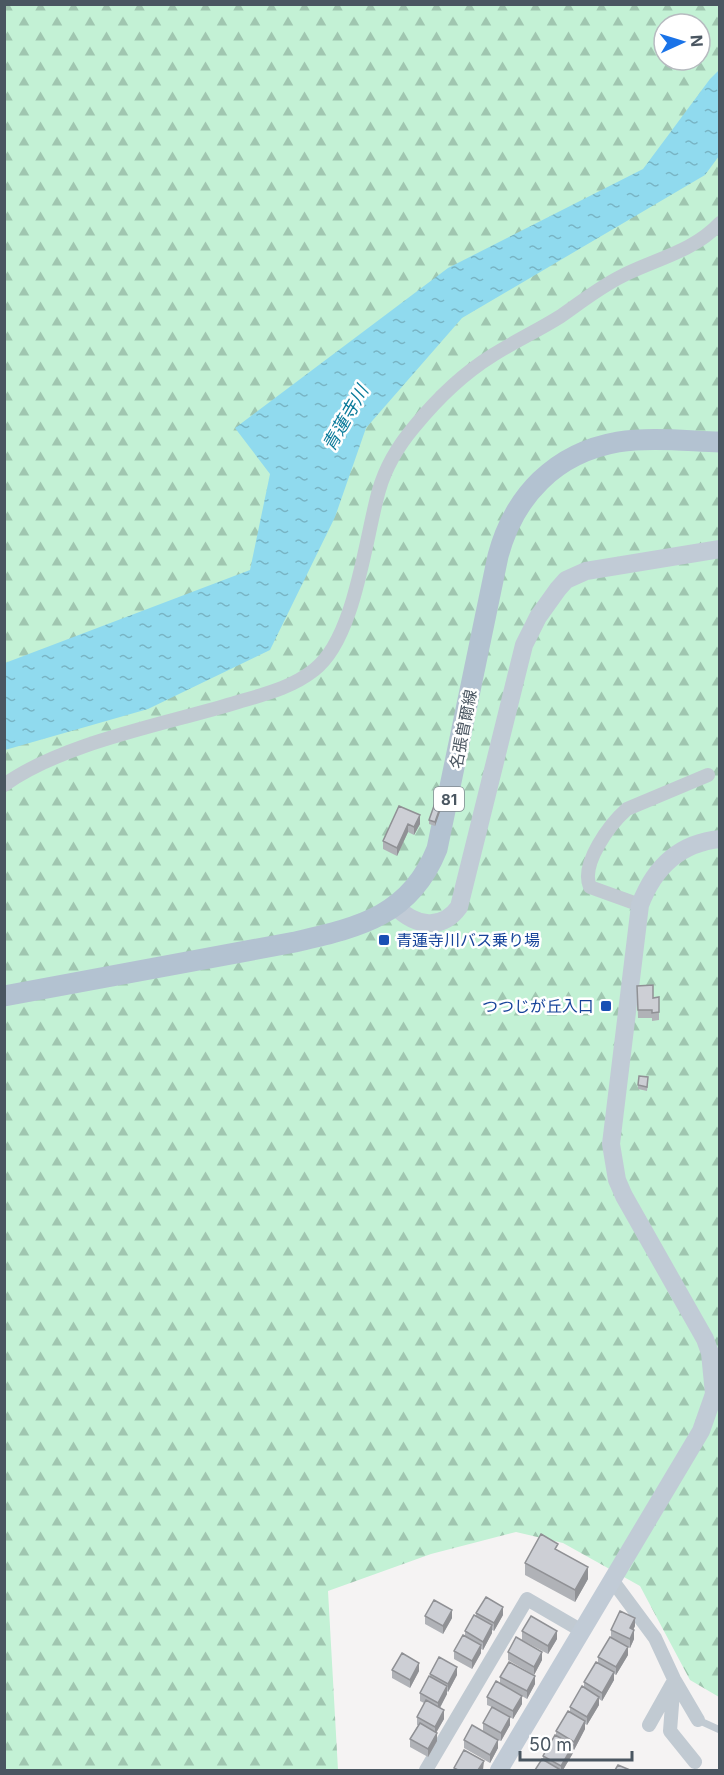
<svg xmlns="http://www.w3.org/2000/svg" width="724" height="1775" viewBox="0 0 724 1775" font-family="Inter,'Noto Sans JP',sans-serif">
	<style>
		.forest { fill: url(#forest-firs); fill-rule: evenodd }
		.water { fill: url(#water-ripples) }
		.lines { fill: none; stroke-linecap: round; stroke-linejoin: round }
		.lane { stroke: #c1cad2; stroke-width: 7 }
		.street { stroke: #c1cad2; stroke-width: 14 }
		.secondary { stroke: #c1cbd6; stroke-width: 18 }
		.primary { stroke: #b3c2d1; stroke-width: 21 }
		.wall { fill: #b0b2b7 }
		.shaded-wall { fill: #909195 }
		.building { fill: #cdcfd5; stroke: #909195; stroke-width: 1.5 }
		.transit-dot { fill: #1a4fb4; stroke: #fff; stroke-width: 2 }
		.labels { text-anchor: middle; dominant-baseline: central; stroke-width: 5; stroke-linejoin: round; paint-order: stroke }
		.shield { fill: #fff; stroke: #808990; stroke-width: 1.5 }
		.shield-label { font-size: 15px; font-weight: bold; fill: #4a5661 }
		.street-label { font-size: 16px; fill: #4a5661; stroke: #fff }
		.transit-label { font-size: 16px; fill: #164399; stroke: #fff; text-anchor: start }
		.water-label { font-size: 18px; font-style: italic; fill: #0c7c9b; stroke: #fff }
	</style>
	<defs>
		<pattern id="forest-firs" width="22" height="20" patternUnits="userSpaceOnUse" patternTransform="scale(1.5)"><rect width="22" height="20" fill="#c3f1d5"/><path d="M5 1l3.5 6h-7zM16 11l3.5 6h-7z" fill="#a0c6b0"/></pattern>
		<pattern id="water-ripples" width="26" height="14" patternUnits="userSpaceOnUse" patternTransform="scale(1.5)"><rect width="26" height="14" fill="#90daee"/><path d="M2 4q2-2 4 0t4 0M15 11q2-2 4 0t4 0" fill="none" stroke="#78b4c4"/></pattern>
	</defs>
	<rect width="100%" height="100%" fill="#f5f3f3"/>
	<!-- forest -->
	<path class="forest" d="M5,5H719V1697L690,1680L640,1586L563,1543L516,1532L431,1554L328,1591L338,1770H5ZM664,24H700V60H664Z"/>
	<!-- water -->
	<path class="water" d="M719,70V156L705,175L462,318L366,428L335,517L270,650L148,709L5,750V663L250,570L270,474L235,428L448,268L643,169L710,79Z"/>
	<g class="lines">
		<!-- lane -->
		<path class="lane" d="M698,1720L720,1730"/>
		<!-- street -->
		<path class="street" d="M4,785C64,742 167,724 238,702C265,694 291,688 314,670C355,639 365,539 379,490C386,466 398,446 414,427C436,400 464,373 493,355C515,341 539,330 561,316C581,302 600,287 622,276C655,259 693,252 720,223
			M640,905L590,887C580,864 610,824 627,809L708,775
			M612,1580L655,1638L674,1679L698,1720
			M674,1679L670,1731L695,1762
			M649,1725L672,1684
			M426,1770L527,1599L582,1631"/>
		<!-- secondary -->
		<path class="secondary" d="M396,907C415,926 442,931 459,907L524,645L538,617L558,589L566,580L586,571L720,549
			M499,1770L701,1431L714,1394L710,1353L705,1339L624,1196L617,1180L611,1144L640,905C654,868 679,843 720,839"/>
		<!-- primary -->
		<path class="primary" d="M4,996L295,942C360,927 410,916 437,849L498,556C514,496 555,453 618,442C650,437 686,441 720,442"/>
	</g>
	<!-- wall -->
	<path class="wall" d="M399,806L420,824L414,835L408,832L397,856L383,849V841Z
		M441,809L435,826L429,824V820Z
		M637,986L653,998L659,997V1020L652,1021V1018H638Z
		M648,1081L647,1091L638,1089V1085Z
		M558,1551L588,1579L575,1602L525,1575V1563Z
		M476,1613L503,1615L494,1631L492,1630V1633L483,1650L481,1649V1653L472,1669L454,1659V1651L465,1636V1631L476,1617Z
		M425,1616L452,1618L443,1634L425,1624Z
		M635,1626L633,1630L634,1639L630,1648L624,1645L628,1655L616,1675L614,1674V1680L602,1701L599,1699V1705L587,1725L585,1724V1729L574,1750L573,1749V1753L563,1770H535L543,1760V1756L556,1736V1731L570,1712V1707L584,1688V1682L598,1663V1657L611,1637V1630Z
		M522,1631L557,1639L548,1654L522,1640Z
		M508,1652L542,1660L534,1675L508,1660Z
		M392,1670L419,1671L410,1688L392,1678Z
		M430,1674L457,1675L448,1692L447,1691V1694L440,1708L444,1719L436,1732L437,1741L428,1757L410,1747V1739L418,1725H417V1717L424,1703L420,1701V1693L430,1677Z
		M500,1677L535,1684L527,1699L522,1696V1704L513,1719L510,1717V1725L501,1741L498,1740V1748L490,1763L464,1748V1740L483,1731V1723L492,1707L487,1705V1697L500,1684Z"/>
	<!-- shaded-wall -->
	<path class="shaded-wall" d="M441,805V809L435,826V822Z
		M420,815V824L414,835V827Z
		M408,824V832L397,856V848Z
		M588,1567V1579L575,1602V1590Z
		M503,1607V1615L494,1631V1623Z
		M452,1610V1618L443,1634V1626Z
		M635,1618V1626L630,1636V1628Z
		M492,1625V1633L483,1650V1642Z
		M634,1630V1639L630,1648V1639Z
		M557,1631V1639L548,1654V1646Z
		M481,1645V1653L472,1669V1661Z
		M628,1647V1655L616,1675V1667Z
		M542,1652V1660L534,1675V1667Z
		M419,1663V1671L410,1688V1680Z
		M457,1667V1675L448,1692V1684Z
		M614,1672V1680L602,1701V1693Z
		M535,1676V1684L527,1699V1691Z
		M447,1686V1694L438,1711V1703Z
		M522,1696V1704L513,1719V1711Z
		M599,1697V1705L587,1725V1717Z
		M444,1710V1719L435,1735V1727Z
		M510,1717V1725L501,1741V1733Z
		M585,1721V1729L574,1750V1742Z
		M437,1733V1741L428,1757V1749Z
		M498,1740V1748L490,1763V1755Z
		M573,1745V1753L563,1770H561V1766Z
		M484,1761L483,1770H478Z"/>
	<!-- building -->
	<path class="building" d="M435,803L441,805L435,822L429,820Z
		M399,806L420,815L414,827L408,824L397,848L383,841Z
		M653,985V998L659,997V1012L652,1013V1010H638L637,986Z
		M639,1076L648,1077L647,1087L638,1085Z
		M541,1534L558,1544L555,1549L588,1567L575,1590L525,1563Z
		M486,1597L503,1607L494,1623L476,1613Z
		M434,1600L452,1610L443,1626L425,1616Z
		M620,1611L635,1618L630,1628L634,1630L630,1639L611,1630Z
		M474,1615L492,1625L483,1642L465,1631Z
		M531,1616L557,1631L548,1646L522,1631Z
		M463,1635L481,1645L472,1661L454,1651Z
		M516,1637L542,1652L534,1667L508,1652Z
		M610,1637L628,1647L616,1667L598,1657Z
		M402,1653L419,1663L410,1680L392,1670Z
		M439,1657L457,1667L448,1684L430,1674Z
		M509,1662L535,1676L527,1691L500,1677Z
		M596,1662L614,1672L602,1693L584,1682Z
		M429,1676L447,1686L438,1703L420,1693Z
		M496,1681L522,1696L513,1711L487,1697Z
		M582,1686L599,1697L587,1717L570,1707Z
		M426,1700L444,1710L435,1727L417,1717Z
		M492,1707L510,1717L501,1733L483,1723Z
		M568,1711L585,1721L574,1742L556,1731Z
		M420,1723L437,1733L428,1749L410,1739Z
		M472,1725L498,1740L490,1755L464,1740Z
		M555,1735L573,1745L561,1766L543,1756Z
		M464,1750L484,1761L478,1770H458L454,1768Z
		M542,1759L559,1769V1770H535Z
		M618,1765L630,1770H615Z"/>
	<!-- markers -->
	<g class="transit-dot">
		<rect x="378" y="934" width="12" height="12" rx="3"/>
		<rect x="600" y="1000" width="12" height="12" rx="3"/>
	</g>
	<g class="labels">
		<!-- shield labels -->
		<rect class="shield" x="434" y="787" width="30" height="24" rx="4.5"/>
		<g class="shield-label">
			<text x="449" y="799">81</text>
		</g>
		<!-- street labels -->
		<g class="street-label">
			<text transform="translate(463 729) rotate(-79)">名張曽爾線</text>
		</g>
		<!-- transit labels -->
		<g class="transit-label">
			<text x="396" y="940">青蓮寺川バス乗り場</text>
			<text x="594" y="1006" text-anchor="end">つつじが丘入口</text>
		</g>
		<!-- water labels -->
		<g class="water-label">
			<text transform="translate(345 418) rotate(-60)">青蓮寺川</text>
		</g>
	</g>
	<!-- border -->
	<rect width="724" height="1775" fill="none" stroke="#4a5661" stroke-width="12"/>
	<!-- north arrow -->
	<g transform="translate(682 42) rotate(86)"><circle r="28" fill="#ffffff" stroke="#b7bbc0" stroke-width="1.5"/>
	<path d="M0-4.5L10 22L0 15L-10 22Z" fill="#1a73e8"/>
	<text y="-9" font-size="16" font-weight="bold" text-anchor="middle" fill="#4a5661">N</text>
	</g>
	<!-- scale -->
	<path d="M520 1751v9h112v-9" fill="none" stroke="#4a5661" stroke-width="3"/>
	<text x="529" y="1751" font-size="18" fill="#4a5661" stroke="#ffffff" stroke-width="4.5" paint-order="stroke">50 m</text>
</svg>
